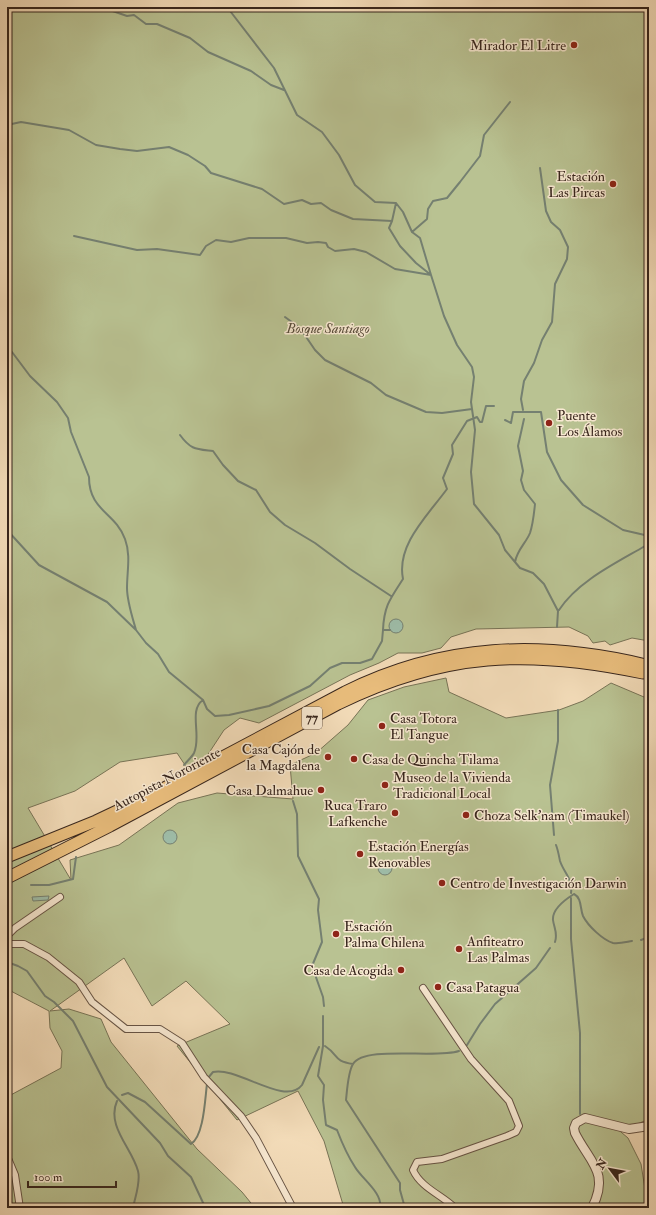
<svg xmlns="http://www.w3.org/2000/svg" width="656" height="1215" viewBox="0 0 656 1215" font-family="'IM FELL Double Pica',serif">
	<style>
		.green { fill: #b9c292; stroke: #787457 }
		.water { fill: #9ebda9; stroke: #758071 }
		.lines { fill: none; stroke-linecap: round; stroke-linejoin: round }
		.stream { stroke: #758071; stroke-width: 2 }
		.minor-casing { stroke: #665344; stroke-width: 8 }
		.tertiary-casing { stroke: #665344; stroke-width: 10 }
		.motorway-casing { stroke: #37251c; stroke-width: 13 }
		.minor { stroke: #f8e9d2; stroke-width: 6 }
		.tertiary { stroke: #f8e9d2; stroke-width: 8 }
		.motorway { stroke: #eabe7d; stroke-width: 11 }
		.poi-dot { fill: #8f2418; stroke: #f8e9d2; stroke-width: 1.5 }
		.labels { text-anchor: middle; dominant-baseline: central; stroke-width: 3; stroke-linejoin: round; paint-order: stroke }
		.shield { fill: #f8e9d2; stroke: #716053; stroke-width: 1 }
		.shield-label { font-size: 13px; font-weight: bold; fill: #37251c }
		.poi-label { font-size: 14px; fill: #37251c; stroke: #f8e9d2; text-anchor: start }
		.park-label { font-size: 14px; font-style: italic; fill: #584c3a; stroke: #f8e9d2 }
		.street-label { font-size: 14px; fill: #37251c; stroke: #f8e9d2 }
	</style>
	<rect width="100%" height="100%" fill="#f4ddba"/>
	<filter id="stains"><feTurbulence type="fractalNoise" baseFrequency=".005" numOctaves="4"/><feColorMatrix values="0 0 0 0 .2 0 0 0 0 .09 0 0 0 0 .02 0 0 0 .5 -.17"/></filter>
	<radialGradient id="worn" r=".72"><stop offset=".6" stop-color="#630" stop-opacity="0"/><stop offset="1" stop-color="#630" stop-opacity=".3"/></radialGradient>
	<!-- green -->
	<path class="green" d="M7,7H649V641L632,638L610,645L605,641L593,643L588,636L569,627L476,629L451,637L441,648L422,653H398L379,663L350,675L259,723L240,718L224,730L203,762L187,768L177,753L120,762L75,791L28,808L71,880L70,860L119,845L178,803L217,793L293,799L290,765L316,753L348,725L368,700L404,687L446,678L449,692L506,718L559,710L583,701L611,683L644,697L649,695V1119L630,1127L608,1121L628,1138L641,1164L648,1208H344L324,1141L298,1091L237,1120L177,1046L230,1024L186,981L152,1006L124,958L50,1011L69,1009L101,1019L111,1042L197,1149L242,1192L255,1208H7V1097L61,1068L62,1051L50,1028L49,1011L7,989Z"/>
	<!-- water -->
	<path class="water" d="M389 626a7 7 0 1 1 14 0a7 7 0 1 1-14 0Z
		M163 837a7 7 0 1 1 14 0a7 7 0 1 1-14 0Z
		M378 868a7 7 0 1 1 14 0a7 7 0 1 1-14 0Z
		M49,896L48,900L33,901L32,897Z"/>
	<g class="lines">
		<!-- stream -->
		<path class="stream" d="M101,7L127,16L134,15L146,24H157L190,38L208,52L251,71L271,85L284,90
			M227,7L274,68L297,115L322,132L339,155L355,185L375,202L396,203L392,221L389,228L400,246L416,263L431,275L444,316L457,345L472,367L474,377L471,402L475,430L471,472L474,504L499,535L505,550L520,568L533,573L544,584L558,611L557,627
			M7,125L21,122L69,130L96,145L120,149L137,151L169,147L188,155L205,166L211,173L262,189L284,204L302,200L311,204L321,203L331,210L353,219L392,221
			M412,232L427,219L428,209L433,201L447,198L460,182L480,156L484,135L510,102
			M74,236L137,250L157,249L200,255L206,246L216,240L231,242L249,238H286L307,243L318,242L326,243L328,247L335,251L354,249L366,252L395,269L431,275L420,238L412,232L403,212L396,203
			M285,317L300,328L315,350L325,360L371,383L386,395L426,412L442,413L472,409
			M7,352H12L30,376L57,402L68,418L71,432L89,477C89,511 115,512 125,539C131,555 127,571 127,588C127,601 132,616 136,630
			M523,410L521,399L524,381L534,363L542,340L552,322L555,284L567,259L568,247L560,230L551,222L546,211L540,168
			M505,420L511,423L513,412H541L547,452L561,480L583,505L623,530L649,536
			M180,435C191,450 196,449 213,451L223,465L238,481L256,490L270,512L285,525L315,543L350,569L391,596
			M7,530L39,565L107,602L136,630L146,643L158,654L169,672L203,700
			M515,562C517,550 526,543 530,533C533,524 534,514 535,504L524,490L521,480L523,471L518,446L524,419
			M559,610C578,581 616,563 645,546
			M390,630H383C384,606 390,599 403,579C396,545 428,515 447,489L443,478L453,454L452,445L467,421L477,417L480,422H482L486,406H494
			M203,700L207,709L215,716L229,715L269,706L310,686L330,668L342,663H360L372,659L382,641L383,630
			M184,765C187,761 192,757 194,753C202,736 188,710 203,700
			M293,801L297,814L298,856L319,899L318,910L322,942L312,966L323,997L324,1006
			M554,835L550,785L558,741V710
			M556,845C558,850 559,856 560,861C564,873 573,879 571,893
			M31,885H49L73,879L76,857
			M571,898V939L580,1033V1114
			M641,940L649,937
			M555,942C558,933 554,928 553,920C552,909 566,899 574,894C582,898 580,909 583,916C588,926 603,940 613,943C619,944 626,942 632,941
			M7,962L18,966L27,971L45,996L54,1002L73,1021L107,1087L160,1143L168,1156L191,1177L205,1207L207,1208
			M323,1016V1046L318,1076L324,1085L323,1100L326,1125L337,1130C342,1143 347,1155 355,1167C362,1179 383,1193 380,1208
			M467,1045L480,1024L495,1004L536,968L550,948
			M325,1046C340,1056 333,1061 353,1064
			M208,1078L213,1072C237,1066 285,1107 302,1085L319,1047
			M122,1095L128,1093L145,1102L191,1144C204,1136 205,1098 207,1084
			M117,1101C106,1126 132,1148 138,1171C141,1182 135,1197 133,1208
			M405,1208L400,1190V1183L346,1100C347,1091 348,1072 353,1064C365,1045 436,1059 459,1051"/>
		<!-- minor casing -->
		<g class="minor-casing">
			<path id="minor" d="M7,936L15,928L60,897
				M7,944H24L48,957L79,982L92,1002L126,1029H160L182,1043L204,1077L241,1116L256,1138L293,1208
				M423,988L471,1059L509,1101L519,1126L516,1132L507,1136L442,1159L417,1162L413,1170C421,1188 442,1195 455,1208
				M7,1156L15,1175L20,1208"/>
		</g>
		<!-- tertiary casing -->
		<g class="tertiary-casing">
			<path id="tertiary" d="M592,1208C610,1172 590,1163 575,1133L574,1128L576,1123L585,1118L629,1129L649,1126"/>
		</g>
		<!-- motorway casing -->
		<g class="motorway-casing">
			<path id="motorway" d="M7,857L96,821L151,795L345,692C443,643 541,640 646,665
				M7,878L110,826L338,704C444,652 529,649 643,673"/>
		</g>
		<!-- minor -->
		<use href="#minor" class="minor"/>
		<!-- tertiary -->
		<use href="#tertiary" class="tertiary"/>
		<!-- motorway -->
		<use href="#motorway" class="motorway"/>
	</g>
	<!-- markers -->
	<g class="poi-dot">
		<circle cx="574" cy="45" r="4"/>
		<circle cx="613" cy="184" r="4"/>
		<circle cx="549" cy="423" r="4"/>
		<circle cx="382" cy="726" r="4"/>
		<circle cx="328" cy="757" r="4"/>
		<circle cx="354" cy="759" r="4"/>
		<circle cx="385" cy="785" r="4"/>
		<circle cx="321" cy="790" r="4"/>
		<circle cx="395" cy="813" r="4"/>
		<circle cx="466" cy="815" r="4"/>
		<circle cx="360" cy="854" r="4"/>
		<circle cx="442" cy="883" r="4"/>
		<circle cx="336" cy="934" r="4"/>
		<circle cx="459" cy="949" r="4"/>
		<circle cx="401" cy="970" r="4"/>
		<circle cx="438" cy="987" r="4"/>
	</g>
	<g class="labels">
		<!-- shield labels -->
		<rect class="shield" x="302" y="707" width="20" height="22" rx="3"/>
		<g class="shield-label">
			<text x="312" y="718">77</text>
		</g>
		<!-- poi labels -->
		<g class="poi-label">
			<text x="566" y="45" text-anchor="end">Mirador El Litre</text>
			<text x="605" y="176" text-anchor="end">Estación<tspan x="605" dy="16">Las Pircas</tspan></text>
			<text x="557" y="415">Puente<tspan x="557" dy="16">Los Álamos</tspan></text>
			<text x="390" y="718">Casa Totora<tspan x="390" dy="16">El Tangue</tspan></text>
			<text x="320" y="749" text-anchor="end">Casa Cajón de<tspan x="320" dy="16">la Magdalena</tspan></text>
			<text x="362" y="759">Casa de Quincha Tilama</text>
			<text x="393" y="777">Museo de la Vivienda<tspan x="393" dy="16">Tradicional Local</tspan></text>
			<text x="313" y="790" text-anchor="end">Casa Dalmahue</text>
			<text x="387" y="805" text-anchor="end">Ruca Traro<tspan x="387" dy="16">Lafkenche</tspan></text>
			<text x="474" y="815">Choza Selk'nam (Timaukel)</text>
			<text x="368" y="846">Estación Energías<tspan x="368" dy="16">Renovables</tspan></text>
			<text x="450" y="883">Centro de Investigación Darwin</text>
			<text x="344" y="926">Estación<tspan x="344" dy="16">Palma Chilena</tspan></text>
			<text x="467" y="941">Anfiteatro<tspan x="467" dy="16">Las Palmas</tspan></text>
			<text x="393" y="970" text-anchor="end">Casa de Acogida</text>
			<text x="446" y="987">Casa Patagua</text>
		</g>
		<!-- park labels -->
		<g class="park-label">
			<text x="328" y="328">Bosque Santiago</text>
		</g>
		<!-- street labels -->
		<g class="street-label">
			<text transform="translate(167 779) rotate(-28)">Autopista Nororiente</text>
		</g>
	</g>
	<!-- margin -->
	<rect width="656" height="1215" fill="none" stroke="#f4ddba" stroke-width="24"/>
	<rect x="8" y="8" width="640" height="1199" fill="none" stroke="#37251c" stroke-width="2"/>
	<rect x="12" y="12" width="632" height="1191" fill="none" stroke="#37251c"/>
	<!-- north arrow -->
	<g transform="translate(610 1169) rotate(302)" stroke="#f8e9d2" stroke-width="3" paint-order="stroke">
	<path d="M0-3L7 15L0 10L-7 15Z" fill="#37251c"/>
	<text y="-6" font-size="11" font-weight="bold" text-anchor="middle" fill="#37251c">N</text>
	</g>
	<!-- scale -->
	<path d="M28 1181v6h88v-6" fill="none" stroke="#37251c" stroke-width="2"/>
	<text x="34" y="1181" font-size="12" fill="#37251c" stroke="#f8e9d2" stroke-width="3" paint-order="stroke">100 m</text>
	<rect width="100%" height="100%" filter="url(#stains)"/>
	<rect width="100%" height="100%" fill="url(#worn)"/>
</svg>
